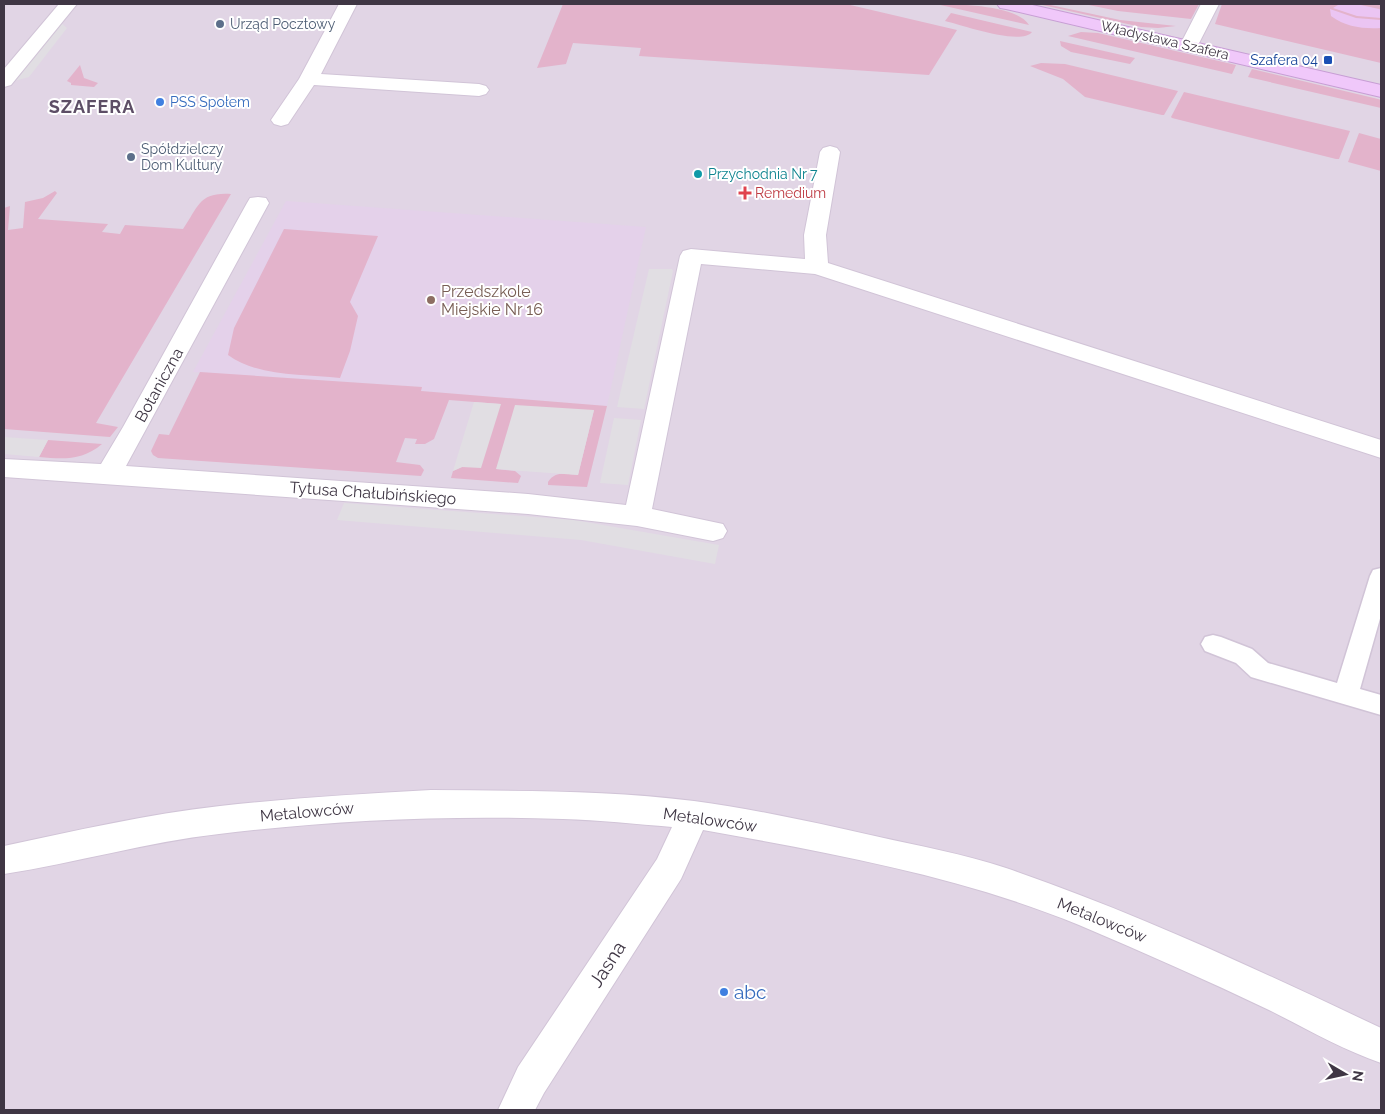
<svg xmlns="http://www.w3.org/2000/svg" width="1385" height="1114" viewBox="0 0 1385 1114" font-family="Raleway,sans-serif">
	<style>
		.residential { fill: #e1d5e5 }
		.education { fill: #e4d1ea }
		.green { fill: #e3b3cb }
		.sand { fill: #ebc5f3 }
		.parking { fill: #e1dee3 }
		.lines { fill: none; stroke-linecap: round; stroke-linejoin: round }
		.lane-casing { stroke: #d1c4d7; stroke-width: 3 }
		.street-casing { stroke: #d1c4d7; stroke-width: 2 }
		.secondary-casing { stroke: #c79ed4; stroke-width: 2 }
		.lane { fill: #fff; fill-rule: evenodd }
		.street { fill: #fff; fill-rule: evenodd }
		.secondary { fill: #f0c8fa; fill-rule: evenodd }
		.service-dot { fill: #5c6f8a; stroke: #fff; stroke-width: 2 }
		.transit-dot { fill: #1a4fb4; stroke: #fff; stroke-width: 2 }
		.shop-dot { fill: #3f7fe0; stroke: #fff; stroke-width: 2 }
		.culture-dot { fill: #0f9aa8; stroke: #fff; stroke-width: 2 }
		.health-dot { fill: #e0444e; stroke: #fff; stroke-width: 2 }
		.education-dot { fill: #8d6e63; stroke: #fff; stroke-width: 2 }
		.labels { text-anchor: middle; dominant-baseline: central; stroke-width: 4; stroke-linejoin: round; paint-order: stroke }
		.far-service-label { font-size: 14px; fill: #4e5e75; stroke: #fff; text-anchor: start }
		.far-street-label { font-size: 14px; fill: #3f3644; stroke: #fff }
		.far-transit-label { font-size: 14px; fill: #164399; stroke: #fff; text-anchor: end }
		.far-shop-label { font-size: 14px; fill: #366cbe; stroke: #fff; text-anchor: start }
		.far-culture-label { font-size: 14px; fill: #0d838f; stroke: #fff; text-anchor: start }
		.far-health-label { font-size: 14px; fill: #be3a42; stroke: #fff; text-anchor: start }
		.education-label { font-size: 16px; fill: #785e54; stroke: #fff; text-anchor: start }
		.street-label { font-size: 16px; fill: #3f3644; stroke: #fff }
		.far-district-label { font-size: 18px; font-weight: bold; letter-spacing: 1px; fill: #5d4e66; stroke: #fff }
		.near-street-label { font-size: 19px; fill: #3f3644; stroke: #fff }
		.near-shop-label { font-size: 19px; fill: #366cbe; stroke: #fff; text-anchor: start }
	</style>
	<rect width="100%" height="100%" fill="#efe6f2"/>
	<!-- residential -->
	<path class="residential" d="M4,4H1381V1110H4Z"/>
	<!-- education -->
	<path class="education" d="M286,201L646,227L607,406L420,391L421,387L193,372Z"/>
	<!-- green -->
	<path class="green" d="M563,4H846L957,30L929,75L639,56L641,48L573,43L566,64L537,68Z
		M936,4C957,4 1017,5 1029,25Z
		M1038,4H1046L1120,20L1176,26L1158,28L1141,27Z
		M1084,4H1199L1191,19L1118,11Z
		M1222,4H1381V63L1215,24Z
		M951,13L1032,32C1021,46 962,25 945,21Z
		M1081,32L1098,33L1236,65L1232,74L1068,36Z
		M1060,41L1135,58L1130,64L1071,52L1061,46Z
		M1041,63L1065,64L1178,91L1164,115H1162L1085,97L1063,79L1030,66Z
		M80,65L84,78L98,83L94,87L71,85V83L67,81Z
		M1252,69L1378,99L1381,100V108L1248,77Z
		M1184,92L1350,131L1339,159H1336L1172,118L1171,117Z
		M1359,133L1381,139V171L1348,162Z
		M55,191L57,193L38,219L108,224L102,232L120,234L125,225L183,229C199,206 199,192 231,194L96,423L118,427L110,437L4,429V208L10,206L8,230L23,228L25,202L43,198Z
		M284,229L378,236L350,302L358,316L350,351L340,378C304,374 258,377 228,355L234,328Z
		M200,372L422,387L421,391L607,406L587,487L548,485V482C555,471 566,474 578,475L594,410L496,469L515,471L521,476L518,483L451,478L453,471L462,467L500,404L449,400L434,439L425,444H415L417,439L405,438L396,462L420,465L424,470L421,476L158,458L153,455L151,451L159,434L169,435Z
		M48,440L102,444C82,461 63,459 39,457Z"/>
	<!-- sand -->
	<path class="sand" d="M1338,5H1361L1379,9L1381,10V18L1357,16L1333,8Z
		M1330,9L1356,18L1381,20V28C1363,29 1346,27 1331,16Z"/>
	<!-- parking -->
	<path class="parking" d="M61,23L67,28L29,77L14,81Z
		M649,269H672L673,271L644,409L617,407Z
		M474,402L501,404L481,468L462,467L453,471Z
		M515,405L594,410L578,475L496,469Z
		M614,418L641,420L628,485L600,483Z
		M4,437L48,440L39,457L4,454Z
		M344,503L574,520L719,545L715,564L581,540L337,520Z"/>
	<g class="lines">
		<!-- lane casing -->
		<g class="lane-casing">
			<path id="lane" d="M1381,568V615L1360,689L1381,695V715L1251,677L1236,663L1205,651L1201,644L1205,637L1213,635L1221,637L1252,649L1268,663L1337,683L1370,576L1373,570Z"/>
		</g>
		<!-- street casing -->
		<g class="street-casing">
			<path id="street" d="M59,4H77L11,85L4,87V69Z
				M339,4H357L321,74L479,84L486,86L489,90L486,94L479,96L314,85L288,124L281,126L274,124L271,120L299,79Z
				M1201,4H1219L1196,49L1189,51L1182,49L1180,45Z
				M830,146L837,148L840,152L826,235L828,263L1381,440V458L815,274L701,264L652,509L723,524L727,531L723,538L713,541L637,526L528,514L4,477V459L101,464L123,427L247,203L250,198L258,197L266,198L269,203L126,466L528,494L626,505L680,256L683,251L691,249L805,259L804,235L820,152L823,148Z
				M431,790C519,791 607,790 694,801C755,809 816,823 875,836C919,846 964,854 1006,868C1135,912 1258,970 1381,1028V1063C1343,1050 1305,1028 1269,1010C1206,980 1143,952 1079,925C960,876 830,853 703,830L681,879L544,1093L535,1110H498L518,1067L657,859L672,827C636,824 599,820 563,819C448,815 333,820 219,834C147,842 76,863 4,874V846C75,831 147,814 220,806C290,798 360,794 431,790Z"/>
		</g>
		<!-- secondary casing -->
		<g class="secondary-casing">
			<path id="secondary" d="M997,4H1028L1381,85V97L1006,9L1000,8Z"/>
		</g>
		<!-- lane -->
		<use href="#lane" class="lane"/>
		<!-- street -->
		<use href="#street" class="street"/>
		<!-- secondary -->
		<use href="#secondary" class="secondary"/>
	</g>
	<!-- markers -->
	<g class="service-dot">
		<circle cx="220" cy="24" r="5"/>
		<circle cx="131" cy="157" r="5"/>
	</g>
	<rect class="transit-dot" x="1323" y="55" width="10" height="10" rx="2.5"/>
	<g class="shop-dot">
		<circle cx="160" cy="102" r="5"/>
		<circle cx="724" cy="992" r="5"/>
	</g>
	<circle class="culture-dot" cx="698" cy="174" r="5"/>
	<path class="health-dot" d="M742.5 185.5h5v5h5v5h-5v5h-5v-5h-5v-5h5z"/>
	<circle class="education-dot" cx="431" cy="300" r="5"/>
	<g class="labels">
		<!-- far-service labels -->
		<g class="far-service-label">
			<text x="230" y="24">Urząd Pocztowy</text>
			<text x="141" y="149">Spółdzielczy<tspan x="141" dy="16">Dom Kultury</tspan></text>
		</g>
		<!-- far-street labels -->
		<g class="far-street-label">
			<text transform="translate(1165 40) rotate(13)">Władysława Szafera</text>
		</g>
		<!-- far-transit labels -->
		<g class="far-transit-label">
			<text x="1318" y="60">Szafera 04</text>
		</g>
		<!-- far-shop labels -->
		<g class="far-shop-label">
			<text x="170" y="102">PSS Społem</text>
		</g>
		<!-- far-culture labels -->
		<g class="far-culture-label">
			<text x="708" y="174">Przychodnia Nr 7</text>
		</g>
		<!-- far-health labels -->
		<g class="far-health-label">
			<text x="755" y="193">Remedium</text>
		</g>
		<!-- education labels -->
		<g class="education-label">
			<text x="441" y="291">Przedszkole<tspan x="441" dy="18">Miejskie Nr 16</tspan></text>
		</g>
		<!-- street labels -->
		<g class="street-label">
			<text transform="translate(159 385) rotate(-61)">Botaniczna</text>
			<text transform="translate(373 493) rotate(4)">Tytusa Chałubińskiego</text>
			<text transform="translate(307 812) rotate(-5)">Metalowców</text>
			<text transform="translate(710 820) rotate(8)">Metalowców</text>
			<text transform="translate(1102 920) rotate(22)">Metalowców</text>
		</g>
		<!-- far-district labels -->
		<g class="far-district-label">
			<text x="92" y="106">SZAFERA</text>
		</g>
		<!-- near-street labels -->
		<g class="near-street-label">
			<text transform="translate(607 964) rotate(-57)">Jasna</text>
		</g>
		<!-- near-shop labels -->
		<g class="near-shop-label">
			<text x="734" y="992">abc</text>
		</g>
	</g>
	<!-- border -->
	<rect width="1385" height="1114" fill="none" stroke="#3f3644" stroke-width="10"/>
	<!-- north arrow -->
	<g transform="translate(1345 1074) rotate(99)" stroke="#ffffff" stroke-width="4" paint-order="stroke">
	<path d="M0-4L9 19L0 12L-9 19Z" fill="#3f3644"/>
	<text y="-8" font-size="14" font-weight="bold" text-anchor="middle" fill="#3f3644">N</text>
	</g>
</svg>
